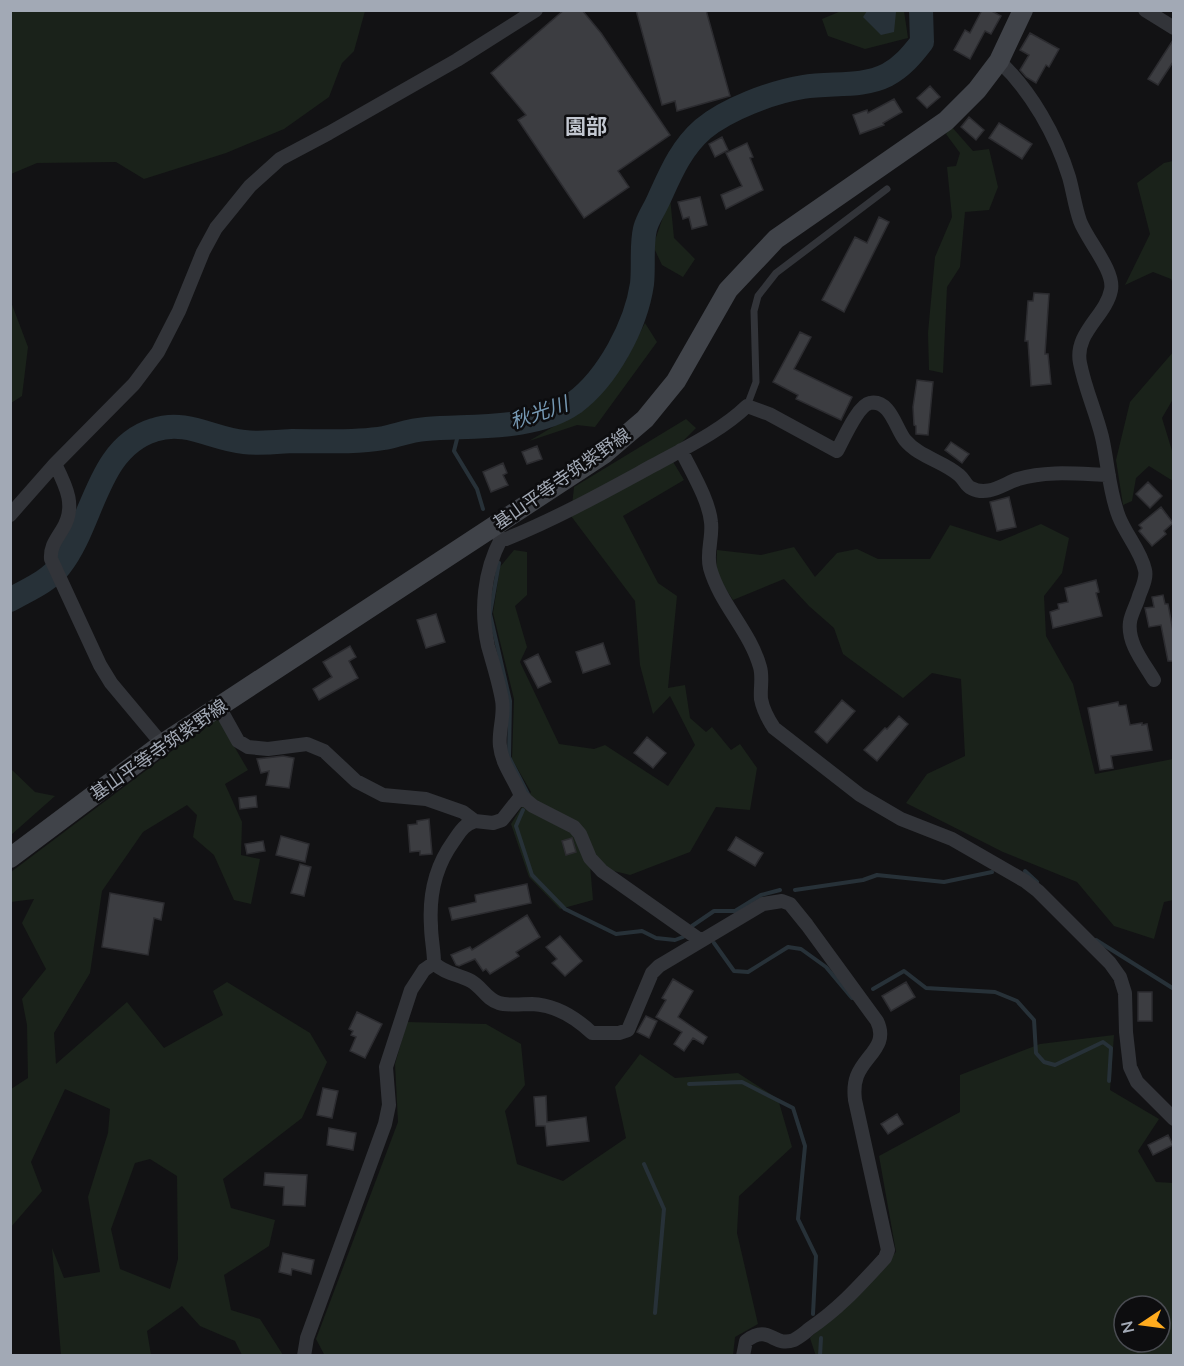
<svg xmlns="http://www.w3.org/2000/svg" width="1184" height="1366" viewBox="0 0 1184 1366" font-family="'Nunito Sans','Noto Sans JP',sans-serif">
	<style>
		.green { fill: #1a221a; fill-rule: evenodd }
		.water { fill: #273138 }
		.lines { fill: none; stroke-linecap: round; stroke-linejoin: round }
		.stream { stroke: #273138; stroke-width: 4 }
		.river { stroke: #273138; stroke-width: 24 }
		.building { fill: #3c3d41; stroke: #2c2c30; stroke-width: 1.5 }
		.service { stroke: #323439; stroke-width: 7 }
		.minor { stroke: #323439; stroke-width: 14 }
		.secondary { stroke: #404349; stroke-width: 20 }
		.labels { text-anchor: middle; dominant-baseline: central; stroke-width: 5; stroke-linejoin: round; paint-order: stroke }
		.street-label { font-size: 18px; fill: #a2a9b5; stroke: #0d0d0f }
		.water-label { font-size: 20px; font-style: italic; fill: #7699b4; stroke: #0d0d0f }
		.quarter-label { font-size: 21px; font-weight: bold; fill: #c3c8d1; stroke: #0d0d0f }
	</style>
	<rect width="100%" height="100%" fill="#121214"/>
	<!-- green -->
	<path class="green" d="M11,10H365V11L354,51L342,63L329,97L284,129L226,153L144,179L116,162L37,163L11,174Z
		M841,11H904L908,38L865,49L828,36L822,19Z
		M951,126L973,151L989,149L998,187L989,210L965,212L960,267L947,287L943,373L929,370L928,333L935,257L952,217L947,167L956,166L960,153L946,134Z
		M1173,161V284L1171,279L1153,272L1125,285L1150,234L1137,183L1164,163Z
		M670,197L674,238L695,259L683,277L662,265L653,246Z
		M11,302L28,347L22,396L11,403Z
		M645,323L657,342L595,427L577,425L529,441L590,405L625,362Z
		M1174,351L1173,399L1162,418L1173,454V481L1149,466L1136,478L1132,501L1123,505L1116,460L1130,402Z
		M686,419L696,428L669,455L684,480L623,516L658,583L677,596L668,688L685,685L690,718L706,732L712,727L731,750L740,744L757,768L750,810L716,807L690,852L630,875L590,865L593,900L560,909L529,877L511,824L531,792L512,759L514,699L493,613L500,567L514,550L527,552V595L515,606L527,647L520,662L559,744L594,749L605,745L668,786L695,745L670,696L653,714L640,665L635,601L571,516L574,487Z
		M1041,524L1069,538L1062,573L1044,596L1046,636L1073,684L1095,774L1173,759V900L1164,902L1154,939L1114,926L1077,882L1003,852L906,803L927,774L965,756L961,679L932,673L903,698L843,654L834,628L809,606L784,579L733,600L716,574L717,550L761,555L794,547L815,577L837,553L857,549L878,559H930L950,525L1000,541Z
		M217,717L248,770L225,784L242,822L241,855L260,859L251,904L234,900L214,855L193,837L197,815L187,805L143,832L102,891L90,973L54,1033L56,1064L127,1002L164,1048L223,1015L213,991L227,982L310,1033L327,1062L302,1118L223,1179L231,1208L275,1220L269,1246L224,1275L231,1310L260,1319L283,1355H242L235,1341L200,1326L182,1306L147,1331L151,1355H61L52,1248L64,1278L100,1272L88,1197L108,1133L110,1109L65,1089L31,1162L42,1191L11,1227V1089L28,1078L27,1025L22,999L46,969L22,923L34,899L11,902V872ZM150,1159L177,1176L178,1259L170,1289L120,1269L111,1229L135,1163Z
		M10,768L35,792L55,796L11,835Z
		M407,1022L486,1024L521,1044L525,1085L505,1111L517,1164L563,1181L626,1138L615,1087L640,1054L675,1078L738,1073L778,1099L792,1147L739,1196L737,1233L758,1324L735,1337L733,1355L325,1356L316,1339L398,1122L395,1064Z
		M1114,1035L1110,1090L1159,1119L1138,1151L1156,1182L1173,1183V1355L816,1356L810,1338L896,1252L879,1156L960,1112V1075L1040,1044ZM1124,1306H1160V1342H1124Z"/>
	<!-- water -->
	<path class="water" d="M867,11H894L896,12L894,32L881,35L863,17Z"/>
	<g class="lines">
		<!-- stream -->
		<path class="stream" d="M460,427L454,451L477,489L483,509
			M499,563L490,614L510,701L509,757L529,796
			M523,810L516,826L532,875L565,909L616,934L642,931L656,938L675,940L683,937
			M1025,871L1037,882
			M795,890L863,880L877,875L944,882L992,872
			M692,926L714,911H735L761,895L780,890
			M1096,940L1174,989
			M714,943L734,971L748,972L788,947L801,949L826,967L852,998
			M873,989L904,971L926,988L995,992L1017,1001L1034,1020L1036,1053L1044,1062L1055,1065L1103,1042L1111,1048L1109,1081
			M689,1084L742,1082L793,1108L805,1146L798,1219L816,1256L813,1314
			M644,1164L664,1209L655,1313
			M820,1356L821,1338"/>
		<!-- river -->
		<path class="river" d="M10,600C27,590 48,582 60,566C94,523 96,448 154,430C186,419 213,439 244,442C259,444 277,442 292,441C322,441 354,443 384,438C398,435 411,430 426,429C472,425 534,431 574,403C608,378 636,325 642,284C644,266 641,246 645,229C647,220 654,210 658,201C670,175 680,149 703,129C727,109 772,92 803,87C831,82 861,88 887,75C902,67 912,55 922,42L921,10"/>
	</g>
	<!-- building -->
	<path class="building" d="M564,10H582L601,33L670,135L618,171L629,187L584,218L518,120L526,115L491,73Z
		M636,10H706L730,96L677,111L675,101L662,105Z
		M982,10H990L1001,16L991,34L985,31L970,59L954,50L965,30L970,33Z
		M1030,33L1059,49L1049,67L1046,65L1036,83L1026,77L1020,70L1029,55L1020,50Z
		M1173,40V62L1158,85L1148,79Z
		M930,86L940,97L927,108L917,98Z
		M894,99L902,112L883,123L884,125L860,134L853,115L867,110L868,113Z
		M969,117L984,130L976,140L961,127Z
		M999,123L1032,144L1022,159L989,138Z
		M722,137L728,150L715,157L709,144Z
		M747,143L753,157L750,158L763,190L726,209L721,195L742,186L726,153Z
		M700,197L707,225L692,229L689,217L683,219L678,202Z
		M879,217L889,222L844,312L822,300L855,237L867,243Z
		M1034,293L1049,294L1045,354H1048L1051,384L1031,386L1028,341H1025L1028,301H1033Z
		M800,332L811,337L794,369L852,397L841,420L796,399L798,395L773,382Z
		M917,380L933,382L928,435L916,434V426L914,425L913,407Z
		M951,442L969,454L962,463L945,450Z
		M537,446L542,459L527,464L522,452Z
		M503,463L507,473L503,475L508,485L491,492L483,472Z
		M1148,482L1162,496L1150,508L1136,494Z
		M1009,497L1016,527L997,531L990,502Z
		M1161,507L1173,523L1164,531L1166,534L1152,546L1139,531L1142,528L1139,525Z
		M1096,580L1099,592L1096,593L1102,616L1053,628L1050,612L1059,609L1058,604L1068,602L1065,588Z
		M1163,595L1165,604H1168L1173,631V661H1168L1161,625L1149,627L1145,608L1154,607L1152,597Z
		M436,614L445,642L426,648L417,620Z
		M603,643L610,664L583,673L576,652Z
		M350,646L356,657L349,661L358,678L319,700L313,689L332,677L323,662Z
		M538,654L551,682L538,688L524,661Z
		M842,700L855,711L827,743L815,732Z
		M1118,702L1119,706L1126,705L1130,725L1142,723V725L1147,724L1152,750L1111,756L1113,768L1100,770L1088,708Z
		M899,716L908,724L877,761L864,750L885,728L887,729Z
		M647,737L666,753L653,768L634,753Z
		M283,756L294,758L289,788L266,785L269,771L261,773L257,759Z
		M256,796L257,807L240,809L239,798Z
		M429,819L432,854L420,855V851L410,852L408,825L417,824V821Z
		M281,836L309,844L305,862L276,855Z
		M736,837L763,853L755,866L728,850Z
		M572,838L576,852L566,855L562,841Z
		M263,841L265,851L247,854L245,844Z
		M300,864L311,867L304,896L291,893Z
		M527,884L531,903L452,920L449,908L476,902L475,895Z
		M110,893L164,903L161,920L154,918L148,955L102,947Z
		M527,915L540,937L516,952L519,956L490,974L486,969L483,971L475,959L459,966L456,965L451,955L470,947L472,950Z
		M560,936L582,961L565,976L552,963L557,959L546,947Z
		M673,979L693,991L678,1017L707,1037L703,1044L693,1038L684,1051L674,1044L682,1032L656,1017L666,1000L662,998Z
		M906,982L915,997L891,1011L882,996Z
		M1138,992H1152V1021H1138Z
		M357,1012L382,1024L365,1058L350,1051L356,1037L351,1035L353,1031L349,1029Z
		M646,1016L657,1021L649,1038L637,1032Z
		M323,1088L338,1091L332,1118L317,1115Z
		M546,1096L547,1122L586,1117L589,1141L547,1146L545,1126H536L534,1097Z
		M897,1114L903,1124L888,1134L881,1124Z
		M329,1128L356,1133L353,1150L327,1145Z
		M1168,1135L1173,1145L1153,1155L1148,1145Z
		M265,1173L307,1175L305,1206L283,1205L284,1187L264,1185Z
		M283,1253L314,1260L311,1274L292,1269L291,1275L279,1272Z"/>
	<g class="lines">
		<!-- service -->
		<path class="service" d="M747,406L756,382L754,311L758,296L776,273L887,189"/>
		<!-- minor -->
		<path class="minor" d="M1145,10L1174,28
			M999,61C1031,91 1056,135 1069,177C1073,191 1075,207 1080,221C1087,240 1115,271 1111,290C1106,316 1074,333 1080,363C1085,389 1096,412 1102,437C1108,463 1109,492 1119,517C1126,535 1141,551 1145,570C1147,578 1142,588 1139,596C1137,604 1131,614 1130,622C1127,643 1144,663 1154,680
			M681,450C691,471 709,500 711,522C713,538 706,553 710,568C720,604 750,631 760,667C763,677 760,688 761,699C763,710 768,719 774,728L860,795L901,819L952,839L1025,881L1038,891L1110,963L1120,977L1125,993L1126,1032L1130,1067L1137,1082L1174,1119
			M55,464C66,486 77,507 62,530C56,540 50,547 51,559L100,665L111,683L162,744
			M10,515L55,464L134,384L158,352L179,311L203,252L216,228L250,186L280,159L329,133L457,60L536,10
			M492,527L501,539H506C558,518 606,491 654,465C685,448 721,431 747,406L769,414L837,451C843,440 858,405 870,403C890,399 896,429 905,440C919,457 943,461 959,475C964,479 966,486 971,488C988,497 1003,484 1018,479C1048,470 1079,474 1109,475
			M219,707L238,741L248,747L268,749L307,744L324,751L356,781L383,795L426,799L463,812L475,821L493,823L502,820L521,796C514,778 502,765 500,746C498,731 505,715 502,700C499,682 493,664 488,646C480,610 484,571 501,539
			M521,796L533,806L574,827L580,834L590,858L602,871L700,940
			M434,963C445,974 458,974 471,981C482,987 486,999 499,1003C509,1006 522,1004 532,1004C556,1005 575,1017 592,1033H619L628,1030L652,973L659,966L763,904L782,901L790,904L807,925L877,1021C889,1046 865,1055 857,1076C854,1084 854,1092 855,1100L888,1250L885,1258C860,1285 840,1308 809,1329C805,1333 799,1337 794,1340C773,1348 770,1323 746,1341L743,1356
			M304,1356L307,1338L385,1124L389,1105L386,1067L411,990L424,970L434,963C434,950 431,938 431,926C429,896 435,867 453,842C460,832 463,825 475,821"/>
		<!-- secondary -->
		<path class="secondary" d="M10,858L162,744L604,454L645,419L676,381L728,290L776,239L946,121L977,90L999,61L1023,10"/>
	</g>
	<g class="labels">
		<!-- street labels -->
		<g class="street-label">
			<text transform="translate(562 479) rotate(-35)">基山平等寺筑紫野線</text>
			<text transform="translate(159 750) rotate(-35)">基山平等寺筑紫野線</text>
		</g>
		<!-- water labels -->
		<g class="water-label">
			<text transform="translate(539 413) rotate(-19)">秋光川</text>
		</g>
		<!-- quarter labels -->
		<g class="quarter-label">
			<text x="586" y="127">園部</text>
		</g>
	</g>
	<!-- border -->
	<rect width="1184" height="1366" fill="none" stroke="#a2a9b5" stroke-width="24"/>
	<!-- north arrow -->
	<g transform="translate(1142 1324) rotate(257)"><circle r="28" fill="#0d0d0f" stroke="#494b51" stroke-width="1.5"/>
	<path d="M0-4.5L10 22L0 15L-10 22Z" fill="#ffab1e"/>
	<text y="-9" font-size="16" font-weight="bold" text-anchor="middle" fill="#a2a9b5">N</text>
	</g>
</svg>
